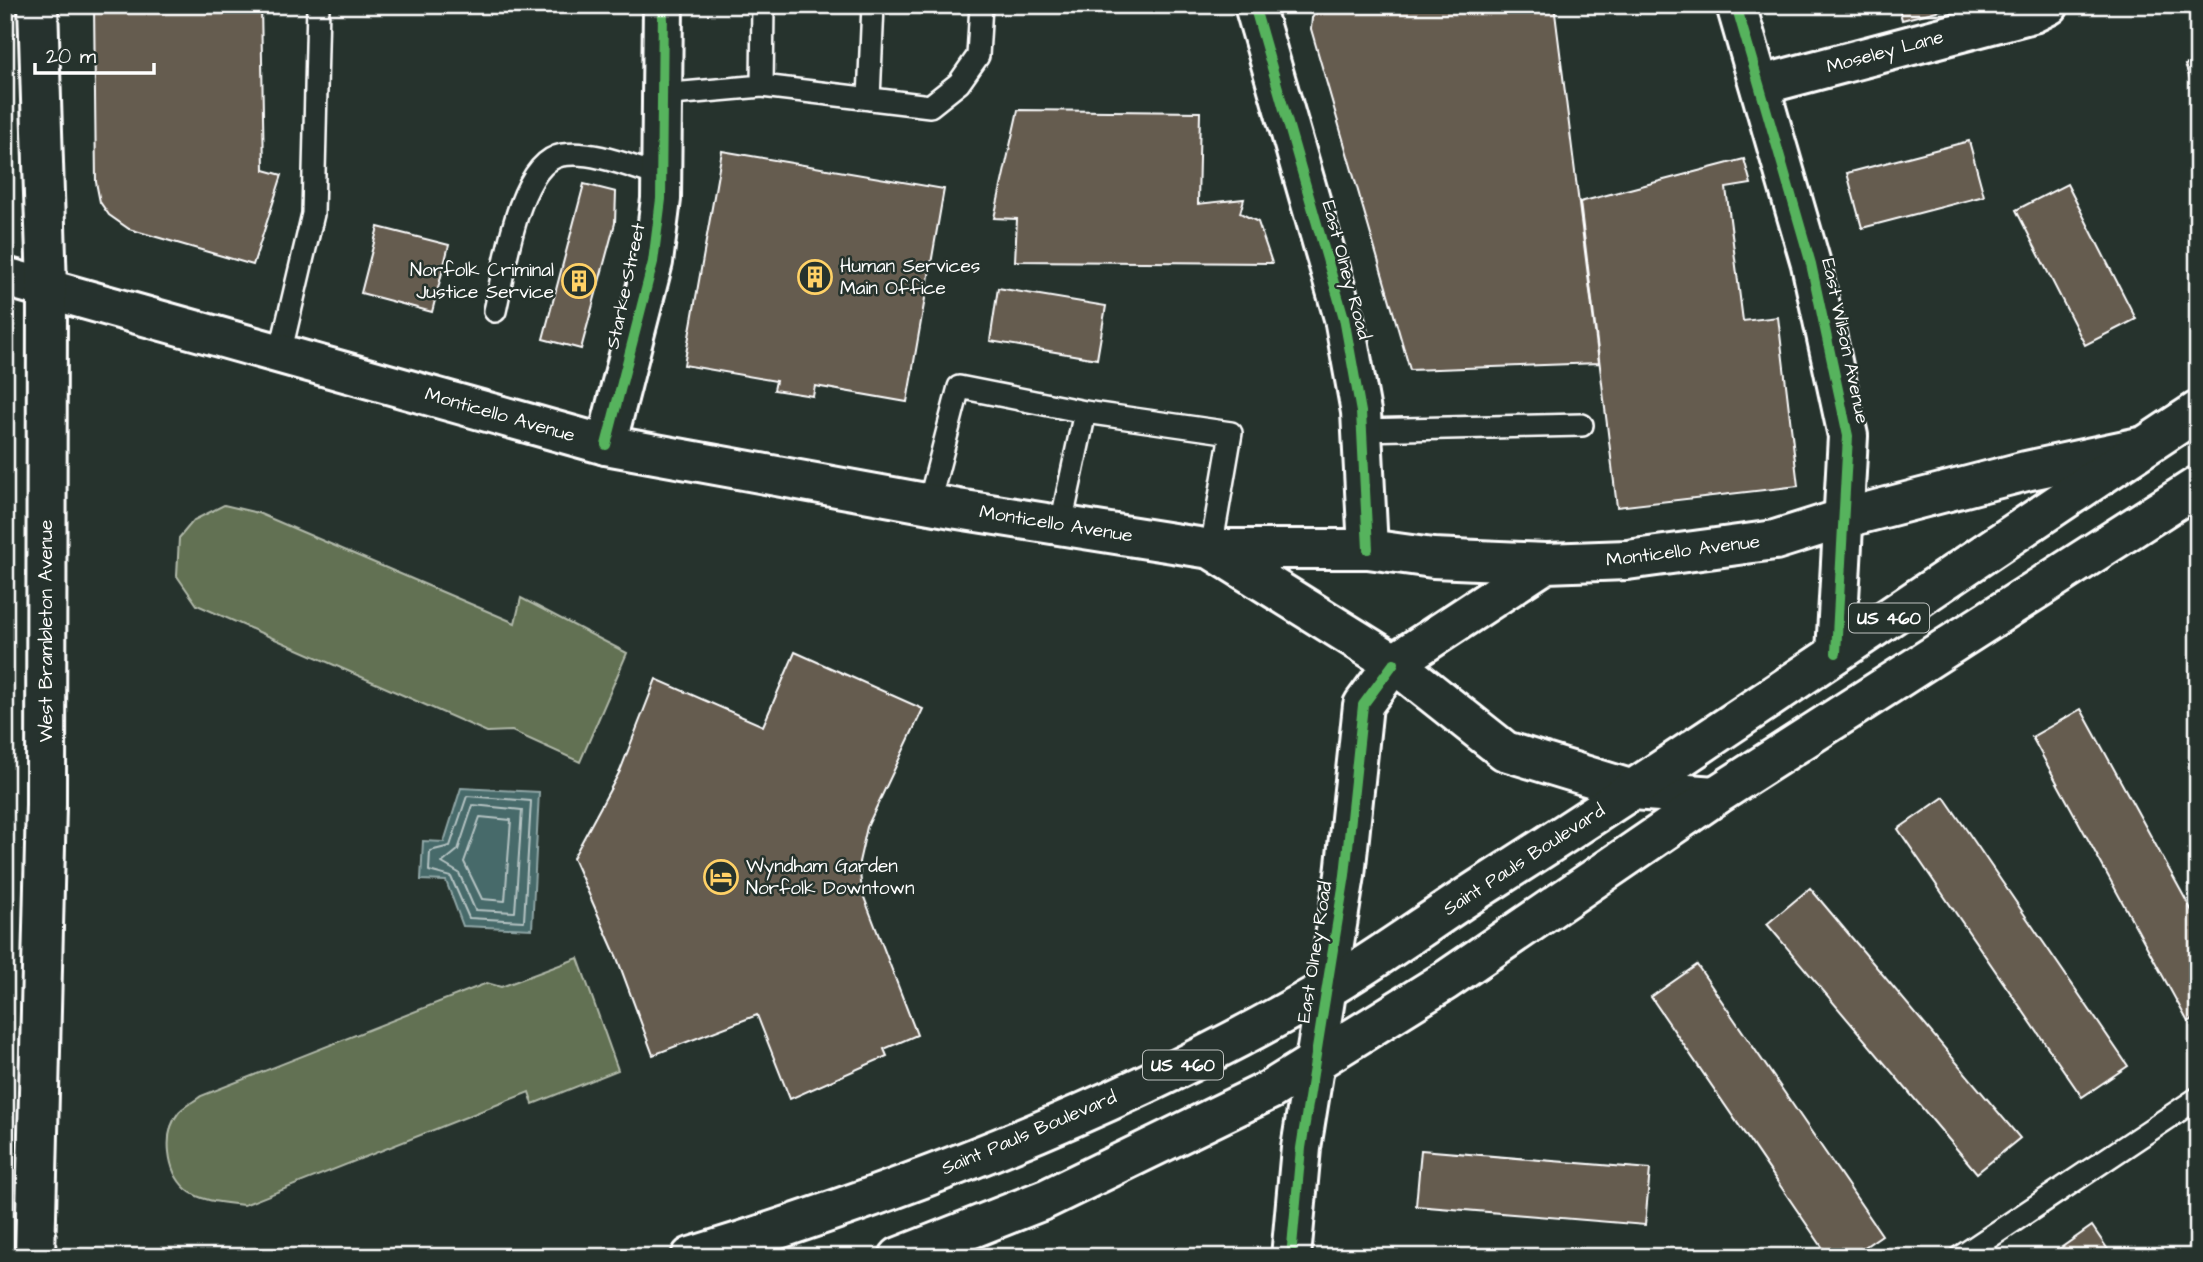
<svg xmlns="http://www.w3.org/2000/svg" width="2203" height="1262" viewBox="0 0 2203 1262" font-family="'Architects Daughter',sans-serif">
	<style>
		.green { fill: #627153; stroke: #b0b8a9; stroke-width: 2 }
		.water { fill: #466a6a; stroke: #90a6a6; stroke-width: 2 }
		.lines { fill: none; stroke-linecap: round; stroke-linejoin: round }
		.shore { stroke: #b5c3c3; stroke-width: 2 }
		.building { fill: #655b50; stroke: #fff; stroke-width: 2 }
		.lane-casing { stroke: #fff; stroke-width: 26 }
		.street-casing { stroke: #fff; stroke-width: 44 }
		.secondary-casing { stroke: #fff; stroke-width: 44 }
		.primary-casing { stroke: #fff; stroke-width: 44 }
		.lane { stroke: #26332d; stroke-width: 21 }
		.street { stroke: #26332d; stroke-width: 38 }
		.secondary { stroke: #26332d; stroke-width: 38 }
		.primary { stroke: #26332d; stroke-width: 38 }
		.cycleway-casing { stroke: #26332d; stroke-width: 15 }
		.cycleway { stroke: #56b35d; stroke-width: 10 }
		.labels { text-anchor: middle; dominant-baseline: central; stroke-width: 5; stroke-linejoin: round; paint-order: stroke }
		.shield { fill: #26332d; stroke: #bec2c0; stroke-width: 2 }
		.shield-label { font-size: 18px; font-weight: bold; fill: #fff }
		.street-label { font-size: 19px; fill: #fff; stroke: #26332d }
		.poi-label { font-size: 19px; fill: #fff; stroke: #26332d; text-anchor: start }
	</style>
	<rect width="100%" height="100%" fill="#26332d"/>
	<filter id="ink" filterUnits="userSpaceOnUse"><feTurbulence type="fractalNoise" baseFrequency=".0143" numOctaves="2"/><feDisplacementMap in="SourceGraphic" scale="14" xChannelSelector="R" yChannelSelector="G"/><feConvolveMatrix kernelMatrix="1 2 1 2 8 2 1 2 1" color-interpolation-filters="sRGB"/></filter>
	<g filter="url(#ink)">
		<!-- green -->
		<path class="green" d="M224,505L258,513L515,623L521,598L627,653L580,762L512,731L487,732L197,605L177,576L179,538L194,520Z
			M578,958L618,1070L533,1104L529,1092L244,1205C226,1203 200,1202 186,1189C167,1172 162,1133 179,1112C184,1106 195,1101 201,1096L487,983L501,987Z"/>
		<!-- water -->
		<path class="water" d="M461,788L539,792L532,929L463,926L446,881L421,880L423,841L444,842Z"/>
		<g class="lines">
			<!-- shore -->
			<path class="shore" d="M467,796L531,801L524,921L469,918L451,877L429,871L430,851L450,846Z
				M473,805L522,810L515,912L475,910L459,873L442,863L458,850Z
				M480,817L511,820L505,901L482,899L464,862Z"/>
		</g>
		<!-- building -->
		<path class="building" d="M94,5H261L264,170L282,175L253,265L129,229L109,215L100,202L96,182Z
			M1322,5H1554L1599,363L1410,370L1311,29L1312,18Z
			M1898,5H1960L1902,20Z
			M2198,60V91L2195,92L2185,65Z
			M1018,110L1200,112L1198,204L1244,199L1240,213L1258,222L1272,263L1015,261L1017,219L994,218Z
			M1969,141L1984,196L1862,228L1847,173Z
			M722,151L944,189L907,402L815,386L813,396L774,390L776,381L684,365Z
			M1744,159L1751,184L1726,188L1743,321L1778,317L1798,486L1617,507L1580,202Z
			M584,184L616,192L615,223L581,349L543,339Z
			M2067,184L2136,319L2085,345L2016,210Z
			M378,227L449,245L432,312L361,293Z
			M998,288L1106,306L1097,359L990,341Z
			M795,652L923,709L867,827L859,862L862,892L917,1035L884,1049L887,1056L790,1099L757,1015L653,1055L617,958L573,858L620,771L656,679L763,726Z
			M2081,709L2198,922V1017L2188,1022L2032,737Z
			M1944,797L2128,1066L2082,1097L1898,829Z
			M1810,888L2020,1138L1977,1173L1767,924Z
			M1697,965L1882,1235L1850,1257H1829L1651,997Z
			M1421,1150L1650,1169L1645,1225L1416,1206Z
			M2092,1226L2113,1257H2048Z"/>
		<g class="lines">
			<!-- lane casing -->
			<g class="lane-casing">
				<path id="lane" d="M762,86L763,5
					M661,95L762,86L930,106L959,83L978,56L981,5
					M869,99L873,5
					M495,311C504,273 517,163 562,155C594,150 631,167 661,176
					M280,354L313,214L318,5
					M1361,430L1582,425
					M929,503L959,387L1085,412L1231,433L1211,549
					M1061,524L1085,412
					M1960,1257L2198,1098"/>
			</g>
			<!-- street casing -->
			<g class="street-casing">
				<path id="street" d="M1736,5L1811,264L1848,436L1836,653
					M1761,85L2033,13L2049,5
					M606,445L653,262L661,199L663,5
					M1291,1257L1301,1148L1345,875L1363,705L1394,663"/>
			</g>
			<!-- secondary casing -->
			<g class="secondary-casing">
				<path id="secondary" d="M1254,5L1344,318L1361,412L1368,549
					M5,277L606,445L958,509L1211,549H1368L1433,558L1546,563L1627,560L1775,540L1845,518L2026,471L2144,446
					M1211,549L1394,663L1505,751L1633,790L1715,796
					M1394,663L1546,563"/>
			</g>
			<!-- primary casing -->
			<g class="primary-casing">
				<path id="primary" d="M35,1257L46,804L47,288L38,5
					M691,1257C905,1191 1132,1103 1325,990C1383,956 1437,915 1493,880C1731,728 1962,566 2198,411
					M899,1257L1046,1199L1270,1090L1445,981L1715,796L2198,486"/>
			</g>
			<!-- lane -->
			<use href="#lane" class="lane"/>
			<!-- street -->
			<use href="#street" class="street"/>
			<!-- secondary -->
			<use href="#secondary" class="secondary"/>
			<!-- primary -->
			<use href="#primary" class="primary"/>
			<!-- cycleway casing -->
			<g class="cycleway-casing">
				<path id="cycleway" d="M1254,5L1344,318L1361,412L1368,549
					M1736,5L1811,264L1848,436L1836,653
					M606,445L653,262L661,199L663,5
					M1291,1257L1301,1148L1345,875L1363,705L1394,663"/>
			</g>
			<!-- cycleway -->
			<use href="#cycleway" class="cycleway"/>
		</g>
	</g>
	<!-- icons -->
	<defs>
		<g id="building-ring" transform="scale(1.75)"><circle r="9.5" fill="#26332d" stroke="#ffd166" stroke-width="1.5"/><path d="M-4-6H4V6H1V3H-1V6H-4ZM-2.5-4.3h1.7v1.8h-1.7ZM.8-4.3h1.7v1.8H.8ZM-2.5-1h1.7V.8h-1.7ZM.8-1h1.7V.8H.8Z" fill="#ffd166"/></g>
		<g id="hotel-ring" transform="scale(1.75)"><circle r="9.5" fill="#26332d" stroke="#ffd166" stroke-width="1.5"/><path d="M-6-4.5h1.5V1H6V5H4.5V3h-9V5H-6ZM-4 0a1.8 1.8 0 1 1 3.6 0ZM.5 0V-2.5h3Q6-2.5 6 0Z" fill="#ffd166"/></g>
	</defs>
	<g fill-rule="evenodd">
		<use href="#building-ring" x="815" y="277"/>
		<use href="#building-ring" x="579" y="281"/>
		<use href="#hotel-ring" x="721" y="877"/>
	</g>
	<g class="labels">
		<!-- shield labels -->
		<g class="shield">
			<rect x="1849" y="603.5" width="80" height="29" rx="5"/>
			<rect x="1143" y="1050.5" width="80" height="29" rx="5"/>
		</g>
		<g class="shield-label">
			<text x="1889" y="618">US 460</text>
			<text x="1183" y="1065">US 460</text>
		</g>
		<!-- street labels -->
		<g class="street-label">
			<text transform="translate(1885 52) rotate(-15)">Moseley Lane</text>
			<text transform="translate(1346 270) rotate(75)">East Olney Road</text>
			<text transform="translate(626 286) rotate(-78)">Starke Street</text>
			<text transform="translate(1845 341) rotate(78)">East Wilson Avenue</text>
			<text transform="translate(500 415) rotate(16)">Monticello Avenue</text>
			<text transform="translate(1056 524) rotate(9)">Monticello Avenue</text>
			<text transform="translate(1683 551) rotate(-7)">Monticello Avenue</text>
			<text transform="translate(46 631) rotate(-90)">West Brambleton Avenue</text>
			<text transform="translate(1524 860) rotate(-33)">Saint Pauls Boulevard</text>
			<text transform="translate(1315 952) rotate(-81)">East Olney Road</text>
			<text transform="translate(1029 1133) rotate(-23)">Saint Pauls Boulevard</text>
		</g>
		<!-- poi labels -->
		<g class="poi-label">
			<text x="840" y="266">Human Services<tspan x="840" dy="22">Main Office</tspan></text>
			<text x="554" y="270" text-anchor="end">Norfolk Criminal<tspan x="554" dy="22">Justice Service</tspan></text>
			<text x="746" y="866">Wyndham Garden<tspan x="746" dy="22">Norfolk Downtown</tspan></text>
		</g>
	</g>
	<!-- margin -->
	<rect width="2203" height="1262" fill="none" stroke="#26332d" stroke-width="28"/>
	<rect x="14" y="14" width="2175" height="1234" fill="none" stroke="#fff" stroke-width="2.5" filter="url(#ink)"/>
	<!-- scale -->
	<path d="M35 63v10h119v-10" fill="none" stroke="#ffffff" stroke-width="3.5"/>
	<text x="46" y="63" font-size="21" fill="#ffffff" stroke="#26332d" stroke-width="5" paint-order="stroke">20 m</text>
</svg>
